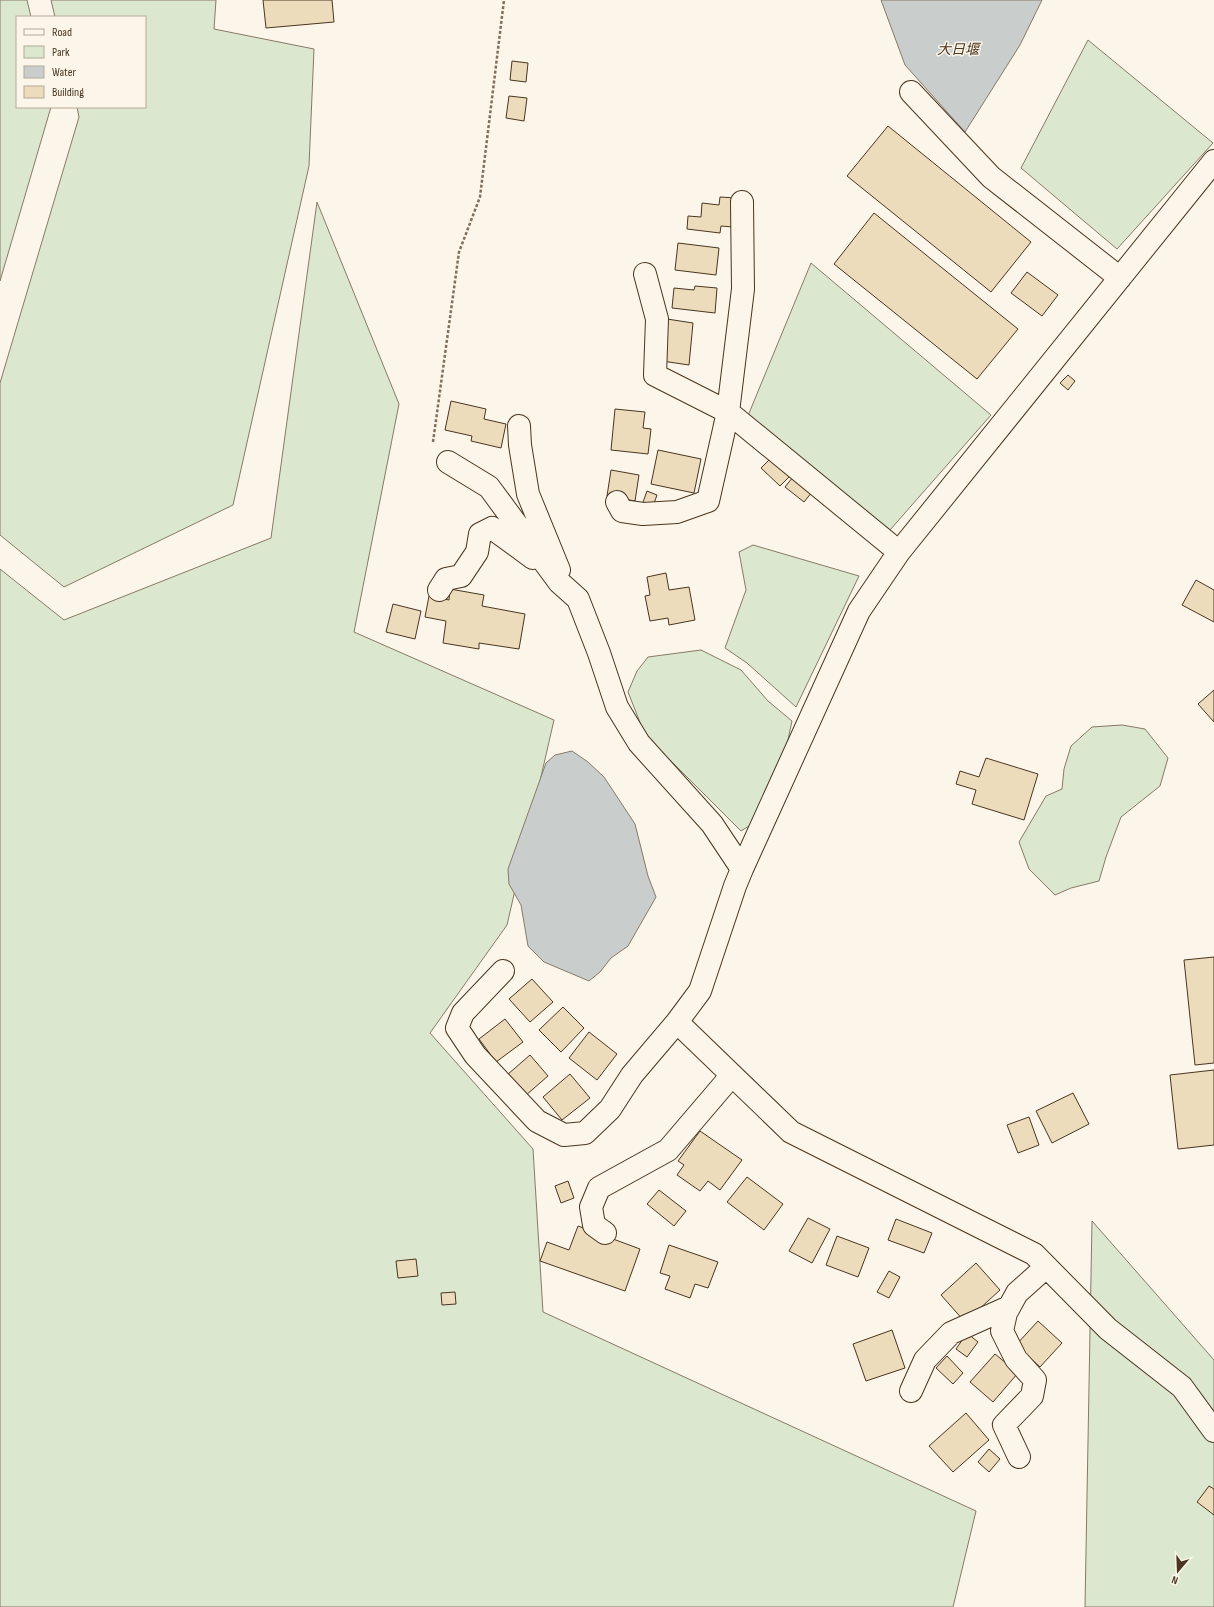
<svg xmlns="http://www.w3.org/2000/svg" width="1214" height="1607" viewBox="0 0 1214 1607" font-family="'Sofia Sans Condensed','Noto Sans JP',sans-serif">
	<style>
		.green { fill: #dce7d0; stroke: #887966 }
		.water { fill: #c9cecd; stroke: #887966 }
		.building { fill: #ecdcbc; stroke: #4a3520 }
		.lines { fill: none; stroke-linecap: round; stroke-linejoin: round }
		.minor-casing { stroke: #4a3520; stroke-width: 24 }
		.path { stroke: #7f6f5c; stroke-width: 2.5; stroke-dasharray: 3 2; stroke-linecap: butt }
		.minor { stroke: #fbf6e9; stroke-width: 22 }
		.labels { text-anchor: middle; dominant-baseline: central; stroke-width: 3; stroke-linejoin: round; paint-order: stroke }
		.water-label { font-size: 14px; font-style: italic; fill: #4a3520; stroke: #fbf6e9 }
	</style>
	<rect width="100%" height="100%" fill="#fbf6e9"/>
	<!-- green -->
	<path class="green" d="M0,0H27L31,17H17V107H51L0,281Z
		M51,0H216L214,29L314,49L309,166L233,505L64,587L0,535V383L79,117L77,107H145V17H55Z
		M1088,40L1213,143L1117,249L1021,168Z
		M317,202L399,404L354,632L554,720L507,925L430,1033L533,1149L543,1312L976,1511L953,1607H0V569L64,620L271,538Z
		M811,263L991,415L890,530L747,418Z
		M753,545L859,576L796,707L747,663L725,648L746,590L739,552Z
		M701,650L741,670L768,701L792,721L786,749L752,824L741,831L645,735L628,692L637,671L648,657Z
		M1122,725L1145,729L1168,758L1160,786L1121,817L1106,857L1099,881L1071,888L1055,895L1029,869L1019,842L1046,796L1062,789L1064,769L1071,746L1092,727Z
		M1092,1221L1214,1360V1607H1085Z"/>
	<!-- water -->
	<path class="water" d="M881,0H1042L1020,45L965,132L905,65Z
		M572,751L588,762L604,777L635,824L648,876L656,897L628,946L611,958L600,972L589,981L544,962L528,946L521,905L509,884L508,869L546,763L555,755Z"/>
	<!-- building -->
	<path class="building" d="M263,0H332L334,22L266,28Z
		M512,61L528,63L526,82L510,80Z
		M509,96L527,98L524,121L506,118Z
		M888,126L1031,242L991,292L847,176Z
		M720,197L736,198L733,227L721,226L720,233L687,229L688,216L701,217L702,203L719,205Z
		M874,213L1018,329L977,379L834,264Z
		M678,243L719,248L716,275L675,270Z
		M1027,272L1058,295L1042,316L1011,293Z
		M695,286L717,288L715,313L672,308L674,288L694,290Z
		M667,319L693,323L689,365L662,361Z
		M1068,375L1075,381L1068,390L1060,383Z
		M451,401L486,409L484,419L506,424L501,448L471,441L472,436L445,430Z
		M615,409L645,412L643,428L651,429L648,454L611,450Z
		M658,450L701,459L694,493L651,484Z
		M771,458L790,476L780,486L761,468Z
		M611,470L639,475L635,501L607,496Z
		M793,477L812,492L804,502L785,487Z
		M647,491L657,495L652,509L642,505Z
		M666,573L669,590L689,587L695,620L669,625L668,618L650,621L645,596L650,595L647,577Z
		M1196,580L1214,590V622L1182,605Z
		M450,589L484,595L482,606L525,614L519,649L479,643V649L443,643L446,621L425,617L429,596L449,600Z
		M393,604L421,611L415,639L386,632Z
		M1214,690V722L1198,704Z
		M986,758L1038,774L1024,820L972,804L976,790L956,784L960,771L979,777Z
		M1214,957V1063L1195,1065L1184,960Z
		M532,979L553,1002L530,1022L509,999Z
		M563,1007L584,1028L561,1052L539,1030Z
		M505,1019L523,1042L496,1062L479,1039Z
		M589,1032L617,1054L597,1080L569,1058Z
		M530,1055L548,1076L525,1096L507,1075Z
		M1214,1070V1145L1178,1149L1170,1075Z
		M570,1074L590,1098L562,1120L543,1097Z
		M1073,1093L1089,1124L1052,1143L1036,1111Z
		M1029,1117L1039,1145L1018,1153L1007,1125Z
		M700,1131L742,1160L720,1190L708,1181L700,1191L677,1175L684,1165L678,1161Z
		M747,1177L783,1204L764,1230L727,1202Z
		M568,1181L574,1198L561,1203L555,1186Z
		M659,1190L686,1211L674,1226L647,1204Z
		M808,1218L830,1229L812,1263L789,1251Z
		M896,1219L932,1233L924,1253L888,1240Z
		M578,1226L640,1249L625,1291L540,1261L547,1242L569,1250Z
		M837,1236L869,1248L858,1277L826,1265Z
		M669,1245L718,1262L708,1288L695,1284L690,1298L665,1289L670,1276L660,1273Z
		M416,1259L418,1276L398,1278L396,1261Z
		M976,1263L1000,1290L965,1322L941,1295Z
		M889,1271L900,1277L889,1298L877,1292Z
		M455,1292L456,1304L442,1305L441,1293Z
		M1038,1321L1062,1343L1040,1367L1016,1345Z
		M892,1330L905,1368L866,1381L853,1344Z
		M967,1333L978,1342L967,1357L956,1349Z
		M995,1354L1018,1373L993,1402L970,1382Z
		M947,1356L963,1373L953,1384L936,1368Z
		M966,1413L989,1440L953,1472L929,1446Z
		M989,1449L1000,1459L989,1472L978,1462Z
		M1209,1486L1214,1489V1515L1197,1502Z"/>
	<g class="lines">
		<!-- minor casing -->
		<g class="minor-casing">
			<path id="minor" d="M911,92L991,177L1120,278
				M645,274L657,319L655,375L728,412L899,552
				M519,426L520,445L528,494L559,570
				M448,462L489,487L559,582L578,599L599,653L617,707L639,743L712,824L742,869
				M617,502L622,511L643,514L677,512L708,501L728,412L743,289L742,202
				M439,590L446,579L461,576L477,552L480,534L492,528L533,558
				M503,971L463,1013L457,1028L475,1055L537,1121L564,1135L585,1133L610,1109L632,1075L677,1022L700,991L735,886L742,869L859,611L899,552L1214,161
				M677,1022L791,1132L1034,1254L1108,1329L1182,1387L1214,1431
				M605,1233L594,1225L591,1207L599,1188L668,1150L732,1075
				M911,1391L925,1360L951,1333L1009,1307
				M1019,1457L1004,1425L1032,1396L1035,1380L1016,1359L1002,1331L1006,1313L1017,1293L1046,1267"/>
		</g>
		<!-- path -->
		<path class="path" d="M433,442L459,252L480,197L504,0"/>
		<!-- minor -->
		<use href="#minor" class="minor"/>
	</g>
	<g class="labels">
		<!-- water labels -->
		<g class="water-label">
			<text x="958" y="49">大日堰</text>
		</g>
	</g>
	<!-- legend -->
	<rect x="16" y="16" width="130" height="92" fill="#fbf6e9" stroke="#b4a999"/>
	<rect x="24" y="29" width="20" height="6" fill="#fbf6e9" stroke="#b4a999"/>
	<text x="52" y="36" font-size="12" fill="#4a3520">Road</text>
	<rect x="24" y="46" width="20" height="12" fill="#dce7d0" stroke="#b4a999"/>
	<text x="52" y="56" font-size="12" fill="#4a3520">Park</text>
	<rect x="24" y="66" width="20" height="12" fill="#c9cecd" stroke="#b4a999"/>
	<text x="52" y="76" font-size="12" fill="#4a3520">Water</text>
	<rect x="24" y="86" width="20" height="12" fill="#ecdcbc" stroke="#b4a999"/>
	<text x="52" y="96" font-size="12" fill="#4a3520">Building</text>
	<!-- north arrow -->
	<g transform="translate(1178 1571) rotate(199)" stroke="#fbf6e9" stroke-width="3" paint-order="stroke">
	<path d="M0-3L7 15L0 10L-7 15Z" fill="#4a3520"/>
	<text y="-6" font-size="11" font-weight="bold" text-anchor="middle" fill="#4a3520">N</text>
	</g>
</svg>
